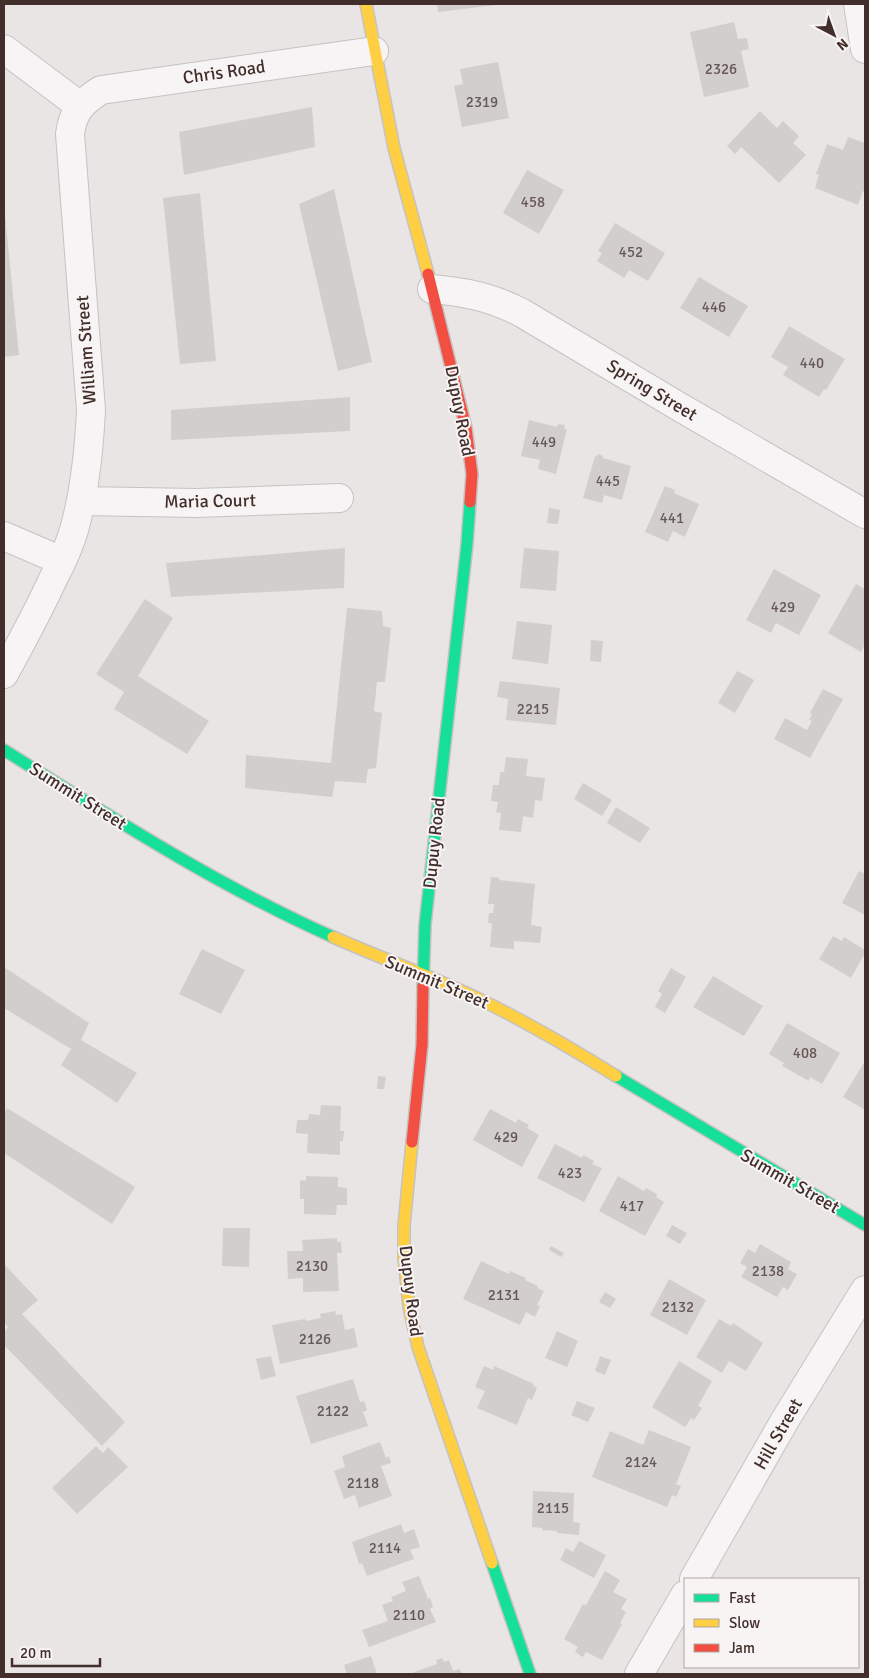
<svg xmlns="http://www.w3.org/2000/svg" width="869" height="1678" viewBox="0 0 869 1678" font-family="Signika,sans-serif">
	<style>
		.building { fill: #d1cecd }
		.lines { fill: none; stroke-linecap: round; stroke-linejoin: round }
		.street-casing { stroke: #c6c2c1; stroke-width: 30 }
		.fast-casing { stroke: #c6c2c1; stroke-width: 14 }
		.slow-casing { stroke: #c6c2c1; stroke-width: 14 }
		.jam-casing { stroke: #c6c2c1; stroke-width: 14 }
		.street { stroke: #f6f4f4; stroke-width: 28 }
		.fast { stroke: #16e098; stroke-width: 11 }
		.slow { stroke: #ffcf43; stroke-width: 11 }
		.jam { stroke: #f24e42; stroke-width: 11 }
		.labels { text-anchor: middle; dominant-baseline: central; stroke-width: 4; stroke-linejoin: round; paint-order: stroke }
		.number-label { font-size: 15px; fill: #665855 }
		.street-label { font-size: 18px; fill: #422f2c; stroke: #f8f4f3 }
	</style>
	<rect width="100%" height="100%" fill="#e9e5e5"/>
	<!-- building -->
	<path class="building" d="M437,4H496V5L438,12Z
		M734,22L738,39L747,38L749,49L741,51L749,87L704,97L690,32Z
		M498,62L509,118L462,127L454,86L463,84L460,69Z
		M312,107L315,147L184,175L179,132Z
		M760,111L777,128L783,121L799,136L793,143L806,155L779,183L741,147L735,154L727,146Z
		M848,137L865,143V192L863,191L858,205L815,188L819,175L816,174L827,144L843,150Z
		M527,170L564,190L539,234L503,213Z
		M334,189L372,362L338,371L299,204Z
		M200,193L216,361L180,364L163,198Z
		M4,215H5L19,355L4,357Z
		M615,223L665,253L648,281L629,270L624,278L597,261L602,253L598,251Z
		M699,277L748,306L729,337L680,308Z
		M789,326L845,359L826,390L824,389L819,397L783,375L788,367L771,357Z
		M350,397V431L171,440V410Z
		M529,420L557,427L558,424L565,425L564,429H567L556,474L538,469L540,460L521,456Z
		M597,454L603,456V458L631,466L622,500L604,495L602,503L583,498L595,456L597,457Z
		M665,486L675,490L674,493L699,504L685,537L673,531L668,542L645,532Z
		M549,508L560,510L558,524L547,523Z
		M345,548L344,588L171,597L166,563Z
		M524,548L559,551L556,591L520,588Z
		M774,569L821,595L799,635L776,623L771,633L746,620Z
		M856,584L865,589V644L861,652L828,633Z
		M145,599L173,618L138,676L209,721L187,754L114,709L124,692L96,674Z
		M347,608L382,611L383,626L391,628L385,682H377L374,711L382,713L376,768L368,769L366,783L335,781L332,797L245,788L246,755L331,763Z
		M517,621L552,625L548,664L512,659Z
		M591,640L603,641L601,662L590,661Z
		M737,671L754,680L735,713L718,703Z
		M500,681L560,688L556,725L506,720L508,699L497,697Z
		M823,689L843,699L810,758L774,739L785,718L807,730L812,721L809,720L812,714L810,713Z
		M506,757L528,759L526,776L545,778L542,801L535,800L533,818L523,816L521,832L499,830L501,813L496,812L498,802L491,801L493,785H499L500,772H504Z
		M583,783L612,800L602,816L574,799Z
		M616,807L650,828L640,843L607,823Z
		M859,871L865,874V915L842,903Z
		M491,877L500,878L499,880L535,884L531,925L542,927L540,943L514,941V949L490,947L492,923H488L489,913H493L494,904H488Z
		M833,936L842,941L844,937L865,950V953L851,978L819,959Z
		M202,949L245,970L221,1014L179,994Z
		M4,967L89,1023L81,1040L137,1073L117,1103L61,1065L71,1049L4,1008Z
		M671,968L686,977L665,1013L655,1007L662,994L658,991Z
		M713,976L763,1006L744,1036L693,1007Z
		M787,1023L840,1053L822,1084L810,1077L809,1081L782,1066L784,1063L769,1054Z
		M865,1061V1110L843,1097Z
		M378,1076L386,1077L384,1089H377Z
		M321,1105L341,1106L340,1131H344L343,1141H340V1155L307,1153L308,1134L296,1133L297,1120H308L309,1114L320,1115Z
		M7,1108L135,1187L112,1224L4,1153V1114Z
		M490,1109L516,1123L518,1119L529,1125L527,1128L539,1135L522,1167L473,1140Z
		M555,1144L582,1158L583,1155L594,1161L592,1164L602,1168L584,1202L537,1178Z
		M306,1176L338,1177V1187L347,1188V1205H337L336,1215L304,1214V1199H300V1180L306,1181Z
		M618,1176L644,1191L646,1188L657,1194L656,1197L664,1202L645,1236L599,1211Z
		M672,1225L687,1233L680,1244L666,1236Z
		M223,1228H250L249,1267L222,1266Z
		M337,1238V1242H341L342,1253H337L339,1291L303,1292V1278L288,1279L287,1251H303L302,1240Z
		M760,1244L791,1262L788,1269L797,1274L788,1290L783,1287L777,1297L741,1277L747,1267L740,1263L748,1249L755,1253Z
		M551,1246L564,1253L561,1257L549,1250Z
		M481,1261L509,1274L510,1271L526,1278L525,1280L538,1286L537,1288L544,1291L537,1305L540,1306L535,1317L526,1312L520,1325L463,1299Z
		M4,1264L38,1300L22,1314L125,1422L102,1446L4,1345V1332L8,1327L4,1322Z
		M669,1279L706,1300L687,1335L650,1315Z
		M605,1292L616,1299L610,1308L599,1302Z
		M335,1311L336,1315L342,1314L345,1330L354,1328L358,1347L280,1364L272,1325L305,1319L306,1321L321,1318L320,1314Z
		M719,1319L731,1326L733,1323L763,1343L746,1371L729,1361L722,1373L696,1357Z
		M557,1331L578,1341L567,1367L545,1358Z
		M271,1356L276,1376L261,1380L256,1359Z
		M600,1356L611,1360L605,1375L595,1371Z
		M679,1361L712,1381L698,1406L702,1408L694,1420L691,1418L685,1427L652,1407Z
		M484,1366L493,1370L494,1366L534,1384L533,1386L537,1388L532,1400L528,1398L517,1425L477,1408L485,1391L475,1387Z
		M353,1379L360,1402L364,1401L367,1410L363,1412L368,1426L311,1444L296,1396Z
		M577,1401L595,1408L588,1422L571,1415Z
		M649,1430L691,1447L676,1484L681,1486L676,1497L672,1495L667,1507L592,1477L610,1431L643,1445Z
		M380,1442L386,1458L389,1456L391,1463L381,1466L392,1496L359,1508L355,1495L344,1499L334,1471L345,1467L342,1456Z
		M96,1446L103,1453L108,1447L128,1467L77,1514L52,1488Z
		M533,1491L574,1493L573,1522L580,1523L579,1535L557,1533V1531L542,1530V1528L532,1527Z
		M401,1524L404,1533L414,1529L420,1547L410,1550L414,1559L367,1576L362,1563L359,1564L352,1542Z
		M579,1541L606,1555L594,1578L560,1560L566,1548L573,1552Z
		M605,1571L620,1580L613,1592L627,1599L621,1609L626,1612L620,1623L622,1624L602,1660L586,1652L583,1657L575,1652L578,1647L564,1639L583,1604L586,1605Z
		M419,1576L428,1599L430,1598L433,1607L430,1609L436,1622L369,1647L362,1630L388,1621L382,1605L393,1601L391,1597L406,1591L402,1582Z
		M371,1656L377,1674H347L344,1665Z
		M442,1658L444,1662L449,1660L453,1671L459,1669L463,1674H413L412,1673L437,1664L436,1660Z"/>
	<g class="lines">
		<!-- street casing -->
		<g class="street-casing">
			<path id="street" d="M858,4L865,49
				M4,49L80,106
				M432,289C466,292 491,297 522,313L683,409L865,514
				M81,501L196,503L339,498
				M4,536L62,561
				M4,674C21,643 38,612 53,579C61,564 69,547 74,530C85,491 89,451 91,410L70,134C73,111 82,102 101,90L374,51
				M694,1579L785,1420L865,1290
				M639,1674L685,1595"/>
		</g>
		<!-- fast casing -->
		<g class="fast-casing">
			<path id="fast" d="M4,750C111,817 218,886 333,937
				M423,986L425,925L467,544L470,502
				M616,1076L865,1225
				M492,1563L530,1674"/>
		</g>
		<!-- slow casing -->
		<g class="slow-casing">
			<path id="slow" d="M366,4L394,148L428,274
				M333,937C381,958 430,976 477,998C525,1021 571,1048 616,1076
				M412,1142L404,1226V1257L409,1307L418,1347L492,1563"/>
		</g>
		<!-- jam casing -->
		<g class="jam-casing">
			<path id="jam" d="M428,274L466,428L472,474L470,502
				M412,1142L422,1045L423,986"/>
		</g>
		<!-- street -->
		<use href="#street" class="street"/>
		<!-- fast -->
		<use href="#fast" class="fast"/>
		<!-- slow -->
		<use href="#slow" class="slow"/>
		<!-- jam -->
		<use href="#jam" class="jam"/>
	</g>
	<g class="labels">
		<!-- number labels -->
		<g class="number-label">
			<text x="721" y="69">2326</text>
			<text x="482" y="102">2319</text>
			<text x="533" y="202">458</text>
			<text x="631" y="252">452</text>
			<text x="714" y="307">446</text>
			<text x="812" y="363">440</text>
			<text x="544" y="442">449</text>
			<text x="608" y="481">445</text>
			<text x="672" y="518">441</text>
			<text x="783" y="607">429</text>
			<text x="533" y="709">2215</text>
			<text x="805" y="1053">408</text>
			<text x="506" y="1137">429</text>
			<text x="570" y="1173">423</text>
			<text x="632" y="1206">417</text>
			<text x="312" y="1266">2130</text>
			<text x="768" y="1271">2138</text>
			<text x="504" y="1295">2131</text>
			<text x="678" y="1307">2132</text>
			<text x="315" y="1339">2126</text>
			<text x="333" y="1411">2122</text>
			<text x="641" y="1462">2124</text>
			<text x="363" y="1483">2118</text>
			<text x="553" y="1508">2115</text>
			<text x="385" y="1548">2114</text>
			<text x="409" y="1615">2110</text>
		</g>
		<!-- street labels -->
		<g class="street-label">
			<text transform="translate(224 72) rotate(-8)">Chris Road</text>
			<text transform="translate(86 350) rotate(-94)">William Street</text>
			<text transform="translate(652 390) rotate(31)">Spring Street</text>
			<text transform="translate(460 411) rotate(79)">Dupuy Road</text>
			<text transform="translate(210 501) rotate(-1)">Maria Court</text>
			<text transform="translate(78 796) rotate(32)">Summit Street</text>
			<text transform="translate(434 843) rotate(-84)">Dupuy Road</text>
			<text transform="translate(437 982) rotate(23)">Summit Street</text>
			<text transform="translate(790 1181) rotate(30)">Summit Street</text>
			<text transform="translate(411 1291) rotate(83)">Dupuy Road</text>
			<text transform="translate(778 1434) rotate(-60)">Hill Street</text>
		</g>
	</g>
	<!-- border -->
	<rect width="869" height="1678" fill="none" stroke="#422f2c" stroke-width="10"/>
	<!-- legend -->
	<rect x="684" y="1578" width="175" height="90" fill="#f8f4f3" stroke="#afa5a3"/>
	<rect x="694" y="1594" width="25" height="8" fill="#16e098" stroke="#afa5a3"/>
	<text x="729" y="1603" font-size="15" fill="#422f2c">Fast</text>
	<rect x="694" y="1619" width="25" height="8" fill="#ffcf43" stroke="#afa5a3"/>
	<text x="729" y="1628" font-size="15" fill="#422f2c">Slow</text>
	<rect x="694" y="1644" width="25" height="8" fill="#f24e42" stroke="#afa5a3"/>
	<text x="729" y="1653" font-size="15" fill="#422f2c">Jam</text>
	<!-- north arrow -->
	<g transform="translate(834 35) rotate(139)" stroke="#f8f4f3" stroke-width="4" paint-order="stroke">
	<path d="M0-4L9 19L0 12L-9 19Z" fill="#422f2c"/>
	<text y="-8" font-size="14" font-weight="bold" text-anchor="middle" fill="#422f2c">N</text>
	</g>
	<!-- scale -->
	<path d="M12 1658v8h88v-8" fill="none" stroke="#422f2c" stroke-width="2.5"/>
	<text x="20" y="1658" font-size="15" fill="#422f2c" stroke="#f8f4f3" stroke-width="4" paint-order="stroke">20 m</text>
</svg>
